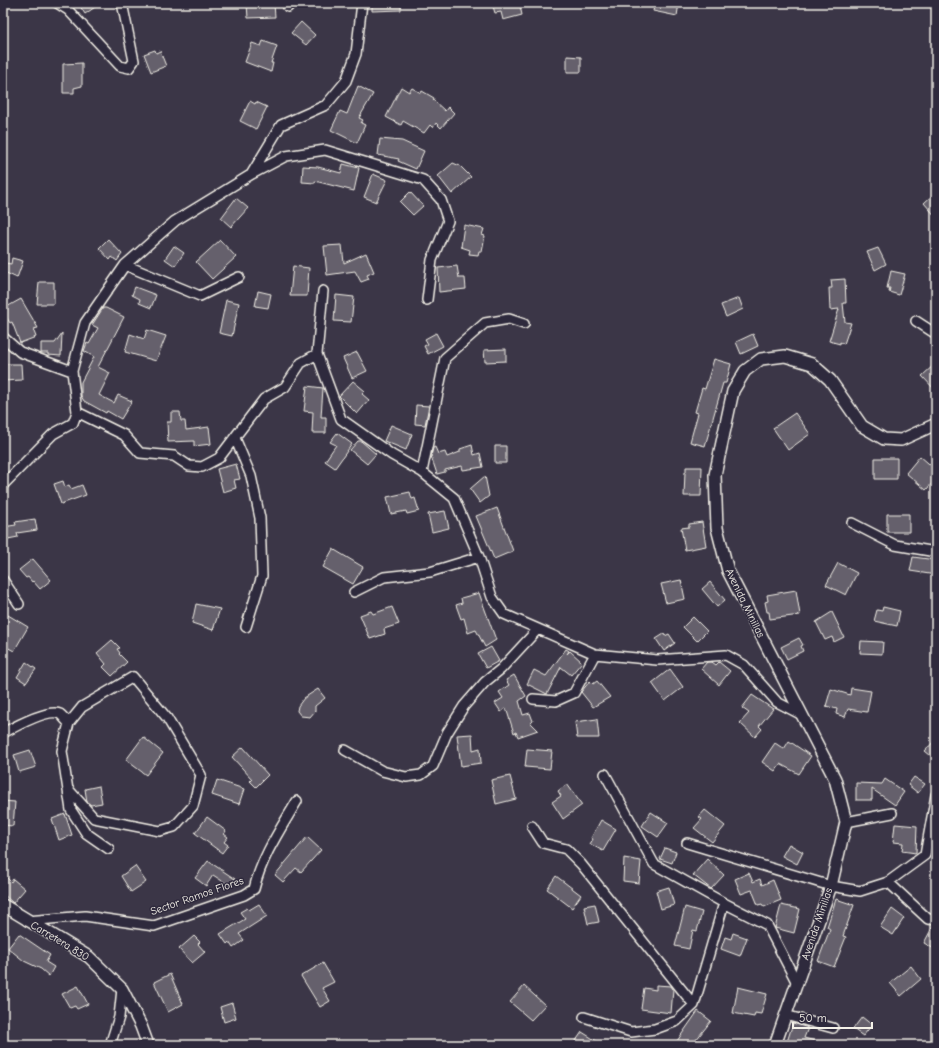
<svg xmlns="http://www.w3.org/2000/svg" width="939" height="1048" viewBox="0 0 939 1048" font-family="'Comic Neue',sans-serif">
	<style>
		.building { fill: #65616c; stroke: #f4f1e8 }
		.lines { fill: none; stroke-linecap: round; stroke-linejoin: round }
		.minor-casing { stroke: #f4f1e8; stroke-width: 12 }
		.tertiary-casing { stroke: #f4f1e8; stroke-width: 14 }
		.minor { stroke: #2f2a3d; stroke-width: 9 }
		.tertiary { stroke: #2f2a3d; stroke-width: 11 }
		.labels { text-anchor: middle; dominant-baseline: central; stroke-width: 3; stroke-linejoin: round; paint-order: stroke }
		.street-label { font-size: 11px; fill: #f4f1e8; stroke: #2f2a3d }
	</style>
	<rect width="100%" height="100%" fill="#3b3647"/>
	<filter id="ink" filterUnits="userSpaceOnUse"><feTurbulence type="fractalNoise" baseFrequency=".025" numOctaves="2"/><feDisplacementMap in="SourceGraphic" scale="8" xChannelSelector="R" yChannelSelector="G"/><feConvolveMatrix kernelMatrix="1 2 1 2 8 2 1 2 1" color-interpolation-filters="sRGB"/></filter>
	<g filter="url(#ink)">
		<!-- building -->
		<path class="building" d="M78,3H101L85,14Z
			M274,3L275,17L248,18L247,4Z
			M372,3H401V10L372,11Z
			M492,3H522L523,5L520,6L522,15L503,20L501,12L495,13Z
			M655,3H679L677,16L653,11Z
			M301,22L315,35L306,45L291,33Z
			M263,41L277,46L271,63H273L271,72L245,62L252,43L261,46Z
			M155,50L156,53L160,51L166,66L151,72L144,54Z
			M567,56L581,57V72H567Z
			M82,63V86L74,88V93H63V64Z
			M358,86L373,94L359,118L363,120L361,123L365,125L357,143L331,130L340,111L347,114Z
			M401,87L409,92L412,88L421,93L422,91L434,98L433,100L445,111L448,107L454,113L441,128L436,123L433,128L430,125L424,133L403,121L401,125L386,117Z
			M250,101L255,104L256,102L267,107L256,129L240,121Z
			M380,139L402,141L424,151L416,169L398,161L399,159L378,155Z
			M453,163L460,166L471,177L452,194L438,176Z
			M343,164L359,168L354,191L315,181V183L302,182L303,166L318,167L341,173Z
			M373,174L387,180L376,202L364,197Z
			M410,192L423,206L413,215L400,202Z
			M936,192V217L924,203Z
			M236,198L248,208L231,227L221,218Z
			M464,225L484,229L482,235L485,236L482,251H479L478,255L469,254L470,250L461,247Z
			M108,239L122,254L117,261L112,257L110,260L99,248Z
			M220,240L236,257L212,279L196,262Z
			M342,245L344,263L366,253L374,272L367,275L369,279L361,282L355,271L327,275L324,246Z
			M174,246L184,253L175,266L165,259Z
			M878,248L886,264L875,270L867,252Z
			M12,258L23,261L17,278L4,272L6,263L11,264Z
			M293,266L309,268L307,296H290Z
			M457,266L459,278H465L466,289L439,292L438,268Z
			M891,271L905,274L899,295L889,292L890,288H887Z
			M845,279L846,303H843L845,322L851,323L844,344L840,342V344L829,341L839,309L830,310L829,288H832L831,280Z
			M39,282H54V304H37Z
			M135,287L156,295L151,308L139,303L140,299L132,295Z
			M258,291L271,294L268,308L255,306Z
			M336,295L354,297L351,322L334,321Z
			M739,298L743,309L726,317L721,305Z
			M21,299L38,328L33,329L36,337L20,343L12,322L10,323L3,312V309Z
			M226,300L239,303L232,336L219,333Z
			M103,308H106L124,317L98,367L110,373L99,395L114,403L118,395L132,401L121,419L107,411L106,413L84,401L81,396V382L94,357L84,351L87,343L89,344L98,328L92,325Z
			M147,330L166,336L156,361L125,352L130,334L144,339Z
			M62,333L61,356L48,355V353H41V343H55Z
			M436,333L443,346L428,354L424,346L428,344L425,339Z
			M753,334L758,346L741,354L736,342Z
			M506,349V361L485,362L484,350Z
			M357,352L367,371L352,378L343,358Z
			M714,359L731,364L726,383H723L705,446L690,442L698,413L695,412L702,388L705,389Z
			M936,363V391L922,376Z
			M3,364H21L22,380L3,381Z
			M353,381L365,391L362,394L369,400L357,414L339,396Z
			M307,386L323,388L321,417H326V433H312L313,412L304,411Z
			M416,405L429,406L425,425L415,424Z
			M171,412H180L181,421H185L186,430L209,427L211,444L194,446V441L168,442L167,422H171Z
			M795,413L810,434L788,450L773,428Z
			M391,425L412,434L406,450L384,441Z
			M337,433L352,444L335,468L325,461L336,445L330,442Z
			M358,441H361L376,454L367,464L350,450Z
			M472,445L474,455L480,453L483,467L463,470L462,466L445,470V472L437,474L431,456L433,448L435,447L438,454L445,452L447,457L460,452V449Z
			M495,446H506V463H495Z
			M920,456L936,470V479L926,490L906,473Z
			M875,458H897V479H875Z
			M236,464L240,479L234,480L236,488L223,492L217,469Z
			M686,467H702L701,496H684L685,472H686Z
			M485,476L489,496L480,503L470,489Z
			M63,481L65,487L69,485L71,489L82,485L86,495L61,504L54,484Z
			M410,492L412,499L415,498L419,511L407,514L406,511L391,514L387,497Z
			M497,508L513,551L494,559L476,516Z
			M445,511L449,528L432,532L428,514Z
			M887,514H909V532H887Z
			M35,519L37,530L17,533L18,537L3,540V527L16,525L15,522Z
			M702,522L706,546L685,550L681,528L689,527V524Z
			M333,549L363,567L353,584L323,567Z
			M913,557L936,560V575L910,571Z
			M33,559L51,580L40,589L33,581L32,582L28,577L26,578L19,570Z
			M838,563L857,573L846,595L826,585Z
			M681,580L685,599L666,603L661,584Z
			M710,582L725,600L717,607L702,589Z
			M796,590L800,615L770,619L769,612H767L765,602L768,601L767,595Z
			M479,593L496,640L485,647L476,630L468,633L464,618L461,619L456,605L462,603L461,598Z
			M196,604L220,609L213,630L192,623Z
			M392,607L399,624L384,629L385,634L370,639L360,615L371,611L373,614Z
			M883,607L900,611L897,626L874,621L877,610L882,611Z
			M832,612L844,637L834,642L832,637L825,640L816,622Z
			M8,615L28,627L14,651L5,646L7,641L3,639V623Z
			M693,617L707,631L697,641L683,627Z
			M664,634L665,636L669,634L675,643L664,651L656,639Z
			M799,638L803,645L801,646L803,651L787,659L781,647Z
			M112,640L120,648L117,649L120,653L119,654L127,662L112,676L103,667L106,664L97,653Z
			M861,641L883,642L882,654L860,653Z
			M491,647L499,661L486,668L478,654Z
			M566,649L569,651L567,654L570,651L582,662L571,675L561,667L547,694L527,684L534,670L546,676Z
			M26,662L36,669L26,683L17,677Z
			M707,662H712L716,665L719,662L730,671L719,685L701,669Z
			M670,669L683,687L665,701L652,683Z
			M514,675L526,696L519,701L523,715L530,713L533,721L531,723L538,730L518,737L516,732L514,733L506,708L501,712L495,703L503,698L499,692L509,685L506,680Z
			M590,681L593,684L597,681L610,697L593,707L581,692Z
			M851,688L871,691L867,712L848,709L845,717L836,714L837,709L826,706L831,689L850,695Z
			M318,689L325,698L315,706V711L310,717L301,716L297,711L298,706L304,698Z
			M752,695L773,709L759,726L762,729L755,737L740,723L749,713L742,708Z
			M597,719L599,738H577L575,722Z
			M472,734L473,750L480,748L481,763L461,766L457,735Z
			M143,737L163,753L146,775L126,760Z
			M936,739V760L925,751Z
			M789,741L811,756L799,774L780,764L775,771L762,762L775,743L784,749Z
			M243,747L268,775L256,787L250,781L252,779L232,757Z
			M527,749L552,751L550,769L525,767Z
			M30,750L36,767L19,772L14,755Z
			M510,776L516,799L496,804L491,780Z
			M914,777L925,784L918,793L908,785Z
			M885,779L904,792L895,805L872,789V800H856V783L882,784Z
			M217,780L244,789L239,804L212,795Z
			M567,784L582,805L563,819L552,802L561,796L558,791Z
			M99,786L102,803L91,805L87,802L85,789Z
			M3,801L15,802L13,826L3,825Z
			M705,810L725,826L712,842L694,828L702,819L699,817Z
			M651,812L668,823L658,837L642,826Z
			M65,814L72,835L59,840L52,819Z
			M207,817L226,831L224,834L228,837L224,842L228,845L222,853L195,833Z
			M601,820L616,829L603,851L590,844L593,839L591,838Z
			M895,824L917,826L916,853L902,851L903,843L893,842Z
			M307,837L321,850L301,872L296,868L283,882L275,875Z
			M789,844L803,852L797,864L782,856Z
			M665,848L676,852L672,863L660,859Z
			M624,858L641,861L639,883L623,881Z
			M707,859L724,875L711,889L693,875Z
			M208,861L235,879L230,886L213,875L206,886L195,878Z
			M135,866L146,882L131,892L121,876Z
			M749,873L753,882L760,879L762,885L773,880L781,900L764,907L762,904L758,905L752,890L741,894L735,879Z
			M3,874L11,882L13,879L25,889L13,903L3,894Z
			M556,876L581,895L572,908L547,889Z
			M669,887L674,905L661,909L656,891Z
			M836,899L854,905L843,936L846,937L834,967L818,961L830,929L827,927Z
			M259,904L267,916L239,934L244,940L233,948L229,942L227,944L220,934L245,919L240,912L247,908L249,910Z
			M595,904L599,922L588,924L584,906Z
			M781,905L800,909L794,933L775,928Z
			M685,907L702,912L697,931L693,930L689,949L675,946Z
			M892,909L904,918L893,935L880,927Z
			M933,926H936V950L924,943Z
			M733,933L747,938L740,956L721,949L725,937L731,939Z
			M19,934L50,955L46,962L54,967L49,976L41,969L24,961L8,948Z
			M194,936L200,942L198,944L205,952L192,963L179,949Z
			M323,963L334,982L322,988L330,1001L320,1007L301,976Z
			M911,966L921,979L901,996L890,983Z
			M170,974L183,1004L168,1012L154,982Z
			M656,985L671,986L673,989L671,1013L641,1009L644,988L656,990Z
			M78,986L88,1004L77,1009L75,1006L70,1008L62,994Z
			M524,986L545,1005L531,1020L510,1002Z
			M738,987L767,994L761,1014L755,1013L754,1017L733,1013Z
			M232,1003L236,1018L224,1022L220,1007Z
			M698,1011L711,1021L692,1045H682L677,1041Z
			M862,1017L872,1025L863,1036L853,1029Z
			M793,1023L808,1028L804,1038L819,1042L818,1045H786Z
			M582,1032L603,1045H573Z"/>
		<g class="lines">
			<!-- minor casing -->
			<g class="minor-casing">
				<path id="minor" d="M57,3L68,10L120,66L129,68L134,61L122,3
					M288,7L290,3
					M252,173L281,125L326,105L346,81L356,54L362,3
					M125,265L200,296L239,277
					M323,291L317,354L341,419L392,455L422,472L454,498L479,557L492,597L504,614L595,654L657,660L726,655L744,665L777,702L802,715
					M916,321L936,334
					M3,337L20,352L72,371
					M77,412L124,435L140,453L174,456L189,466L202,467L219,458L264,399L285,387L301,363L317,354
					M235,438L251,476L260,518L262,576L246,627
					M422,472L445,358L485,323L509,319L524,324
					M3,485L53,434L73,423L77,412L72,371L85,323L125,265L175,221L252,174L286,156L325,150L423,180L441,200L448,221L432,260L427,300
					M852,523L895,545L936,552
					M3,580L19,604
					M354,592L384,577L430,572L479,557
					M533,699L556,701L574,693L595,654
					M3,733C14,727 49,708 60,714C63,716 66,721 69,723
					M345,750L382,771L406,777L421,775L433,766L447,733L464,706L485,682L501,669L538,629
					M605,774L654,864L724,903L767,925L797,983
					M69,790L94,818L160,831L174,827L193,806L201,775L167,718L133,677L82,707L69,723L62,751L71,810L86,833L109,849
					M846,822L892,813
					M532,826L543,843L566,849L581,864L694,1005
					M687,843L831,886L860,891L888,882L928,919L936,920
					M888,882L925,855L936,795
					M27,921L85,916L154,926L244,895L254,889C262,856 280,830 297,801
					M785,1015L833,1028
					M584,1017L631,1032L655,1029L677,1021L694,1005L724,903
					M110,1045L119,1017L122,989"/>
			</g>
			<!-- tertiary casing -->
			<g class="tertiary-casing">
				<path id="tertiary" d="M3,905L89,957L122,989L141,1026L148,1045
					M775,1045L831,886L846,822L835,779L728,571L717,528L715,475L733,391L745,371L761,359L785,356L812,364L830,380L862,426L884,439L901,440L936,424"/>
			</g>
			<!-- minor -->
			<use href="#minor" class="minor"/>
			<!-- tertiary -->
			<use href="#tertiary" class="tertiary"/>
		</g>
	</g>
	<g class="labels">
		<!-- street labels -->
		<g class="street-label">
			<text transform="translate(745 603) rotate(64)">Avenida Minillas</text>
			<text transform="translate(197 896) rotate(-19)">Sector Ramos Flores</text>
			<text transform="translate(817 924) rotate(-71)">Avenida Minillas</text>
			<text transform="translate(60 941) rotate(31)">Carretera 830</text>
		</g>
	</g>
	<!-- margin -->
	<rect width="939" height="1048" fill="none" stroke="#2f2a3d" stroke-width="16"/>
	<rect x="8" y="8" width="923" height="1032" fill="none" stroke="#f4f1e8" stroke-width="1.5" filter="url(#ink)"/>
	<!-- scale -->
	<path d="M793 1022v6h79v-6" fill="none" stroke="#f4f1e8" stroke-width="2"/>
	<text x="799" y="1022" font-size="12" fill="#f4f1e8" stroke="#2f2a3d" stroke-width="3" paint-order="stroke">50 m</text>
</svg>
